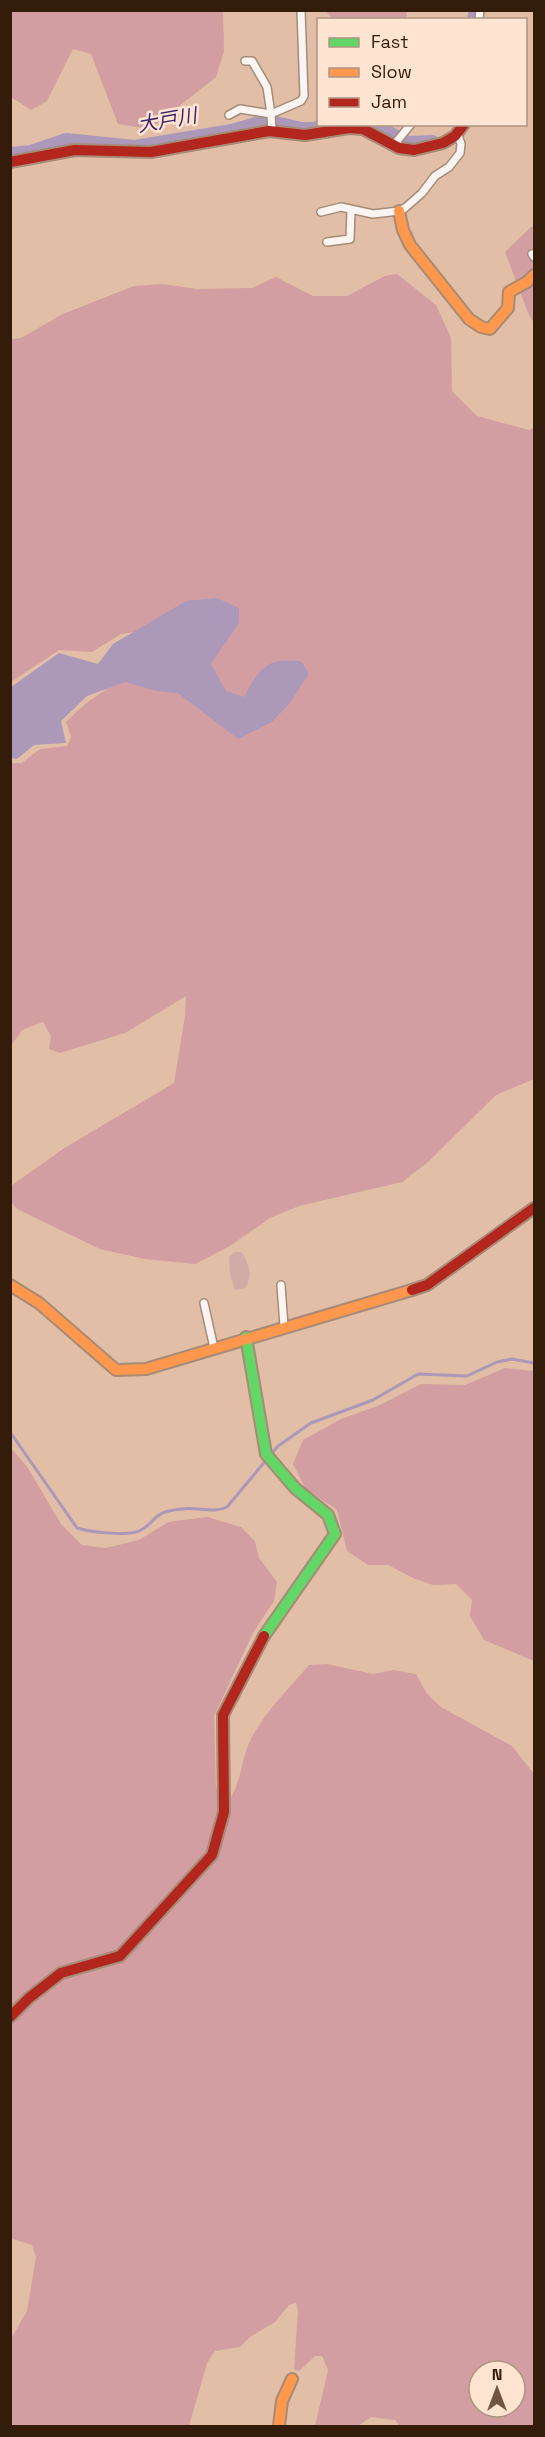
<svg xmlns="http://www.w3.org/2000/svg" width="545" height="2437" viewBox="0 0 545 2437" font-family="'Space Grotesk','Noto Sans JP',sans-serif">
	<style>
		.green { fill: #d2aaa7 }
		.forest { fill: #d39ea1; fill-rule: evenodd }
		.water { fill: #ac98b9 }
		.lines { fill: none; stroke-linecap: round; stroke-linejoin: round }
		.stream { stroke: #ac98b9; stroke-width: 3 }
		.river { stroke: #ac98b9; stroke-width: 16 }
		.street-casing { stroke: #a68b77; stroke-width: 10 }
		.fast-casing { stroke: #a68b77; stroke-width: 14 }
		.slow-casing { stroke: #a68b77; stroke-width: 14 }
		.jam-casing { stroke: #a68b77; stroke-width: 14 }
		.street { stroke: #faf5f2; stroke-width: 7 }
		.fast { stroke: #63d668; stroke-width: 10 }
		.slow { stroke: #ff974d; stroke-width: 10 }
		.jam { stroke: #b3261e; stroke-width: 10 }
		.labels { text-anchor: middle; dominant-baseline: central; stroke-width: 5; stroke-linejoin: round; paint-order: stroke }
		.water-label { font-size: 20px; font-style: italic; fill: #3e256d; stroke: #ffe4d2 }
	</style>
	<rect width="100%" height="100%" fill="#e1bea5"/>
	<!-- green -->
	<path class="green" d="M234,1252H241C249,1263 253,1276 245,1288L235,1290L230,1273L229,1257Z"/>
	<!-- forest -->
	<path class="forest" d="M10,11H223L224,51L216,77L150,129L118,124L91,54L73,49L47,101L31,110L11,97Z
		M325,11H407L406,19H334Z
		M531,227H534V323L529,315L505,252Z
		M397,274L436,305L451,338L452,391L477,416L529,430L534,428V1079L496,1095L428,1162L402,1182L299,1206L270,1218L230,1246L195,1264L145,1259L100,1249L17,1209L10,1201L11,1186L63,1149L174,1083L185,1016L186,996L125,1033L60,1053L49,1049L51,1036L43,1022L22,1030L11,1046V763H22L40,749L67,746L71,737L66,722C90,696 123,679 154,660L155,629L121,634L92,652L59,650L11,682V339L21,338L63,314L134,286L163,284L196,289L252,288L276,277L313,296H347L385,276Z
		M505,1368L534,1371V1661L484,1640L470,1616L472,1600L456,1584L433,1585L413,1578L388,1565H368L347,1551L337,1510L306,1489L293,1464L303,1440L341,1419L380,1405L421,1384L465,1385Z
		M10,1447L28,1468L61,1524L82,1545L106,1548L139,1540L168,1522L207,1517L241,1527L255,1541L259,1558L277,1582L274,1601L253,1633L214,1716L216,1788L229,1800C240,1785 241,1765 247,1748C260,1716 287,1691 309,1665L327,1664L373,1674L393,1670L416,1674L427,1694L441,1707L512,1746L534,1774V2426H400L395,2420L371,2417L358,2426H315L328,2370L322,2356H315L299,2371L294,2369L298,2311L296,2303L289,2305L275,2322L250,2337L240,2347L215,2351L207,2363L189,2426H11V2339L27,2311L36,2257L32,2245L10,2238ZM479,2371H515V2407H479Z"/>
	<!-- water -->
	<path class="water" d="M217,598L239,608V623L211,664L226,691L244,697C260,669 266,656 302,662L309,674L289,704L272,722L238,739L178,693L156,691L125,682L87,696L61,721L66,743L34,745L17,759L11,758V687L59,653L98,664L113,644L186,601Z"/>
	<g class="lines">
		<!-- stream -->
		<path class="stream" d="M10,1432L77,1528C90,1532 130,1537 141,1530C148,1527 152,1520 159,1515C164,1511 174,1510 181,1509C196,1506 214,1514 227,1507L278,1446L311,1423L373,1400L418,1374L467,1376L497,1362L512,1359L534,1363"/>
		<!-- river -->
		<path class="river" d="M475,20L477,10
			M370,124L408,144L432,143
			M10,155L31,153L66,141L135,148L232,132L267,122L301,130H314L331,124"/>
		<!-- street casing -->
		<g class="street-casing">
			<path id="street" d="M479,20L480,10
				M229,115L240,109L271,114L267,87L252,61H245
				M272,131L271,114L301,101L304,96L301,10
				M398,148L397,141L411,124
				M321,212L341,207L373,214L399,211L405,208L422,193L435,176L449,167L460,153L461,144L458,135
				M327,242L350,239L351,210
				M532,254L534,257
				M281,1285L284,1326
				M204,1303L214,1348"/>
		</g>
		<!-- fast casing -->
		<g class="fast-casing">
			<path id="fast" d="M246,1337L266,1454L295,1488L328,1515L335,1534L264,1636"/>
		</g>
		<!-- slow casing -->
		<g class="slow-casing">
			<path id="slow" d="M399,211L403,230L410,245L469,319L481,327L490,329L508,308L509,292L527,282L534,275
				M10,1285L39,1303L116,1370L146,1369L412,1290
				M279,2426L282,2401L292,2379"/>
		</g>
		<!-- jam casing -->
		<g class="jam-casing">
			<path id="jam" d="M10,162L75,150L151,152L269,131L305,135L349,128L363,129L399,148L414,150L443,143L455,136L464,124
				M412,1290L427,1285L534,1208
				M10,2017L29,1998L61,1973L120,1956L212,1855L224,1812L223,1715L264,1636"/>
		</g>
		<!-- street -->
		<use href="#street" class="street"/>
		<!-- fast -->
		<use href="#fast" class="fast"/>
		<!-- slow -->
		<use href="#slow" class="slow"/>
		<!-- jam -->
		<use href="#jam" class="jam"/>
	</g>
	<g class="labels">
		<!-- water labels -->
		<g class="water-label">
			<text transform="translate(167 120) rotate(-10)">大戸川</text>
		</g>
	</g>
	<!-- border -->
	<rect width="545" height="2437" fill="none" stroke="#341c0a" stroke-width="24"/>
	<!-- legend -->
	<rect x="317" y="18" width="210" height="108" fill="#ffe4d2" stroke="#ae9482" stroke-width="1.5"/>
	<rect x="329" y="38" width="30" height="9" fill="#63d668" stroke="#ae9482" stroke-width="1.5"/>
	<text x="371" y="48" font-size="18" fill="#341c0a">Fast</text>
	<rect x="329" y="68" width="30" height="9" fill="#ff974d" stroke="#ae9482" stroke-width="1.5"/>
	<text x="371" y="78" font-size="18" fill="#341c0a">Slow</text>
	<rect x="329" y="98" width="30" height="9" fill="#b3261e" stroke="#ae9482" stroke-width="1.5"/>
	<text x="371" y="108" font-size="18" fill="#341c0a">Jam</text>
	<!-- north arrow -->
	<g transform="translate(497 2389)"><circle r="28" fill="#ffe4d2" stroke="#ae9482" stroke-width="1.5"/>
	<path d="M0-4.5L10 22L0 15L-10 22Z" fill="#715540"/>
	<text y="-9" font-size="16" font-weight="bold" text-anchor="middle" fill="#341c0a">N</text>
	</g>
</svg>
